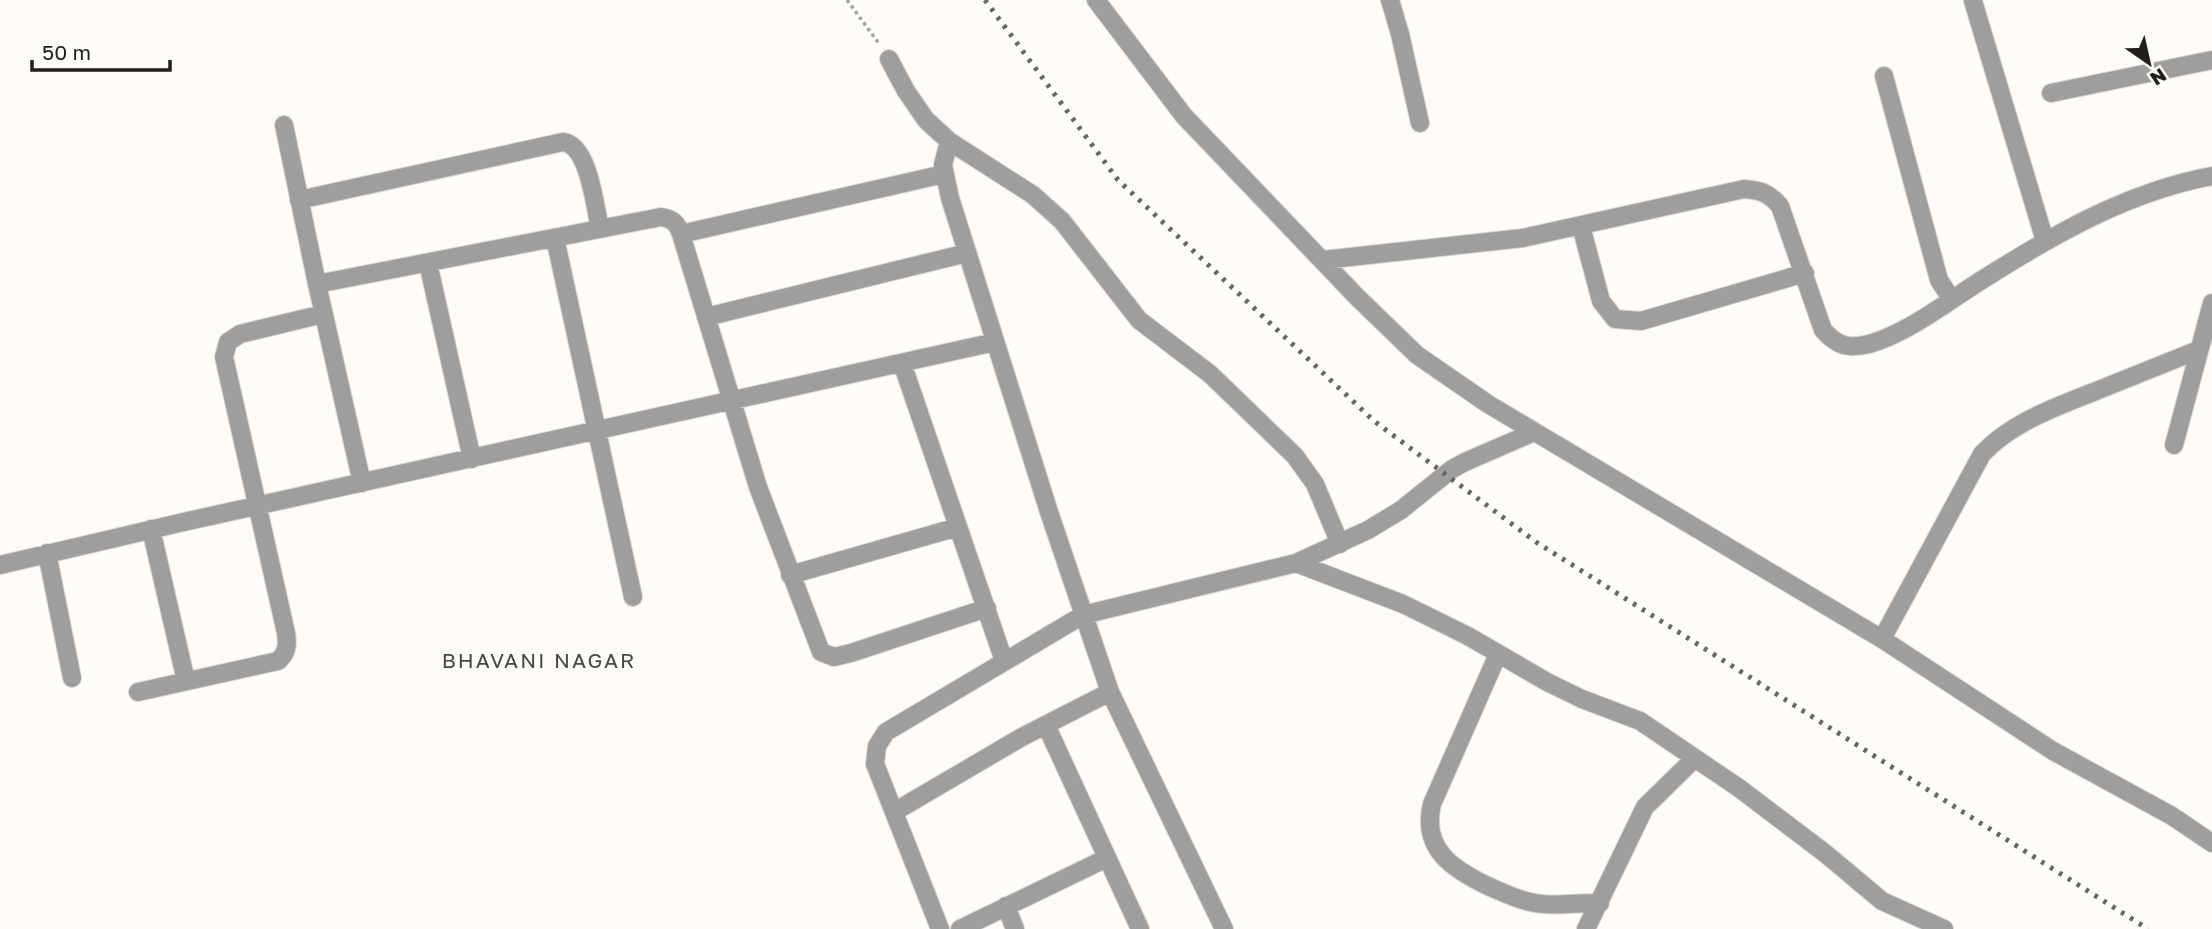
<svg xmlns="http://www.w3.org/2000/svg" width="2212" height="929" viewBox="0 0 2212 929" font-family="'Golos Text',sans-serif">
	<style>
		.lines { fill: none; stroke-linecap: round; stroke-linejoin: round }
		.minor-casing { stroke: #dad8d6; stroke-width: 20 }
		.path { stroke: #a5a3a1; stroke-width: 3.5; stroke-dasharray: 3.5 3.5; stroke-linecap: butt }
		.minor { stroke: #9f9e9d; stroke-width: 18 }
		.rail { stroke: #686665; stroke-width: 5; stroke-dasharray: 3.5 7; stroke-linecap: butt }
		.labels { text-anchor: middle; dominant-baseline: central; stroke-width: 5; stroke-linejoin: round; paint-order: stroke }
		.neighbourhood-label { font-size: 21px; letter-spacing: 2px; fill: #484644; stroke: #fefbf9 }
	</style>
	<rect width="100%" height="100%" fill="#fefbf9"/>
	<g class="lines">
		<!-- minor casing -->
		<g class="minor-casing">
			<path id="minor" d="M1096,0L1184,116L1357,297L1417,355L1488,404L1882,639L2053,751L2172,816L2212,843
				M1390,0L1400,34L1420,123
				M1973,1L2045,241
				M889,59L906,91L926,120L949,141L1033,195L1062,221L1139,320L1210,374L1295,456L1315,484L1340,544
				M1884,76L1939,280L1952,300
				M2051,93L2212,60
				M284,125L317,284L362,483
				M949,141L943,165L950,198L1049,512L1110,692L1224,929
				M299,200L563,142C589,145 595,207 600,229
				M1581,226L1601,301L1615,319L1641,321L1805,273
				M681,234L944,174
				M555,238L633,597
				M1323,260L1523,238L1744,189C1760,190 1769,193 1780,206L1823,330C1837,346 1848,349 1869,344C1907,334 1951,299 1985,278C2055,234 2129,191 2212,176
				M428,263L472,459
				M317,284L661,217C673,219 677,223 681,234L758,487L821,652L834,657L851,653L987,608
				M706,317L967,253
				M902,363L1004,661
				M2174,445L2212,303
				M151,529L186,681
				M47,553L72,678
				M1296,563L1403,604L1468,636L1547,682L1582,699L1640,721L1739,788L1826,854L1882,901L1944,929
				M0,565L188,521L995,342
				M790,575L958,527
				M1882,639L1982,454C2012,422 2056,407 2096,391C2130,377 2164,364 2198,350
				M1498,654L1432,804C1421,850 1454,870 1490,887C1504,893 1520,901 1535,903C1557,907 1578,902 1600,903
				M138,692L278,661C287,653 288,645 286,633L224,357L228,342L240,334L323,314
				M1046,725L1140,929
				M894,812L1022,737L1110,692
				M1006,906L1015,929
				M940,929L875,764L877,746L886,732L1083,615L1296,563L1368,530L1401,510L1452,469L1465,462L1534,432
				M960,929L1107,858
				M1586,929L1645,807L1695,758"/>
		</g>
		<!-- path -->
		<path class="path" d="M847,0L880,45"/>
		<!-- minor -->
		<use href="#minor" class="minor"/>
		<!-- rail -->
		<path class="rail" d="M985,0L1118,180L1374,421L1536,542L2148,929"/>
	</g>
	<g class="labels">
		<!-- neighbourhood labels -->
		<g class="neighbourhood-label">
			<text x="539" y="660">BHAVANI NAGAR</text>
		</g>
	</g>
	<!-- north arrow -->
	<g transform="translate(2149 63) rotate(146)" stroke="#fefbf9" stroke-width="5" paint-order="stroke">
	<path d="M0-5L12 26L0 18L-12 26Z" fill="#201f1e"/>
	<text y="-10" font-size="19" font-weight="bold" text-anchor="middle" fill="#201f1e">N</text>
	</g>
	<!-- scale -->
	<path d="M32 60v10h138v-10" fill="none" stroke="#201f1e" stroke-width="3.5"/>
	<text x="42" y="60" font-size="21" fill="#201f1e" stroke="#fefbf9" stroke-width="5" paint-order="stroke">50 m</text>
</svg>
